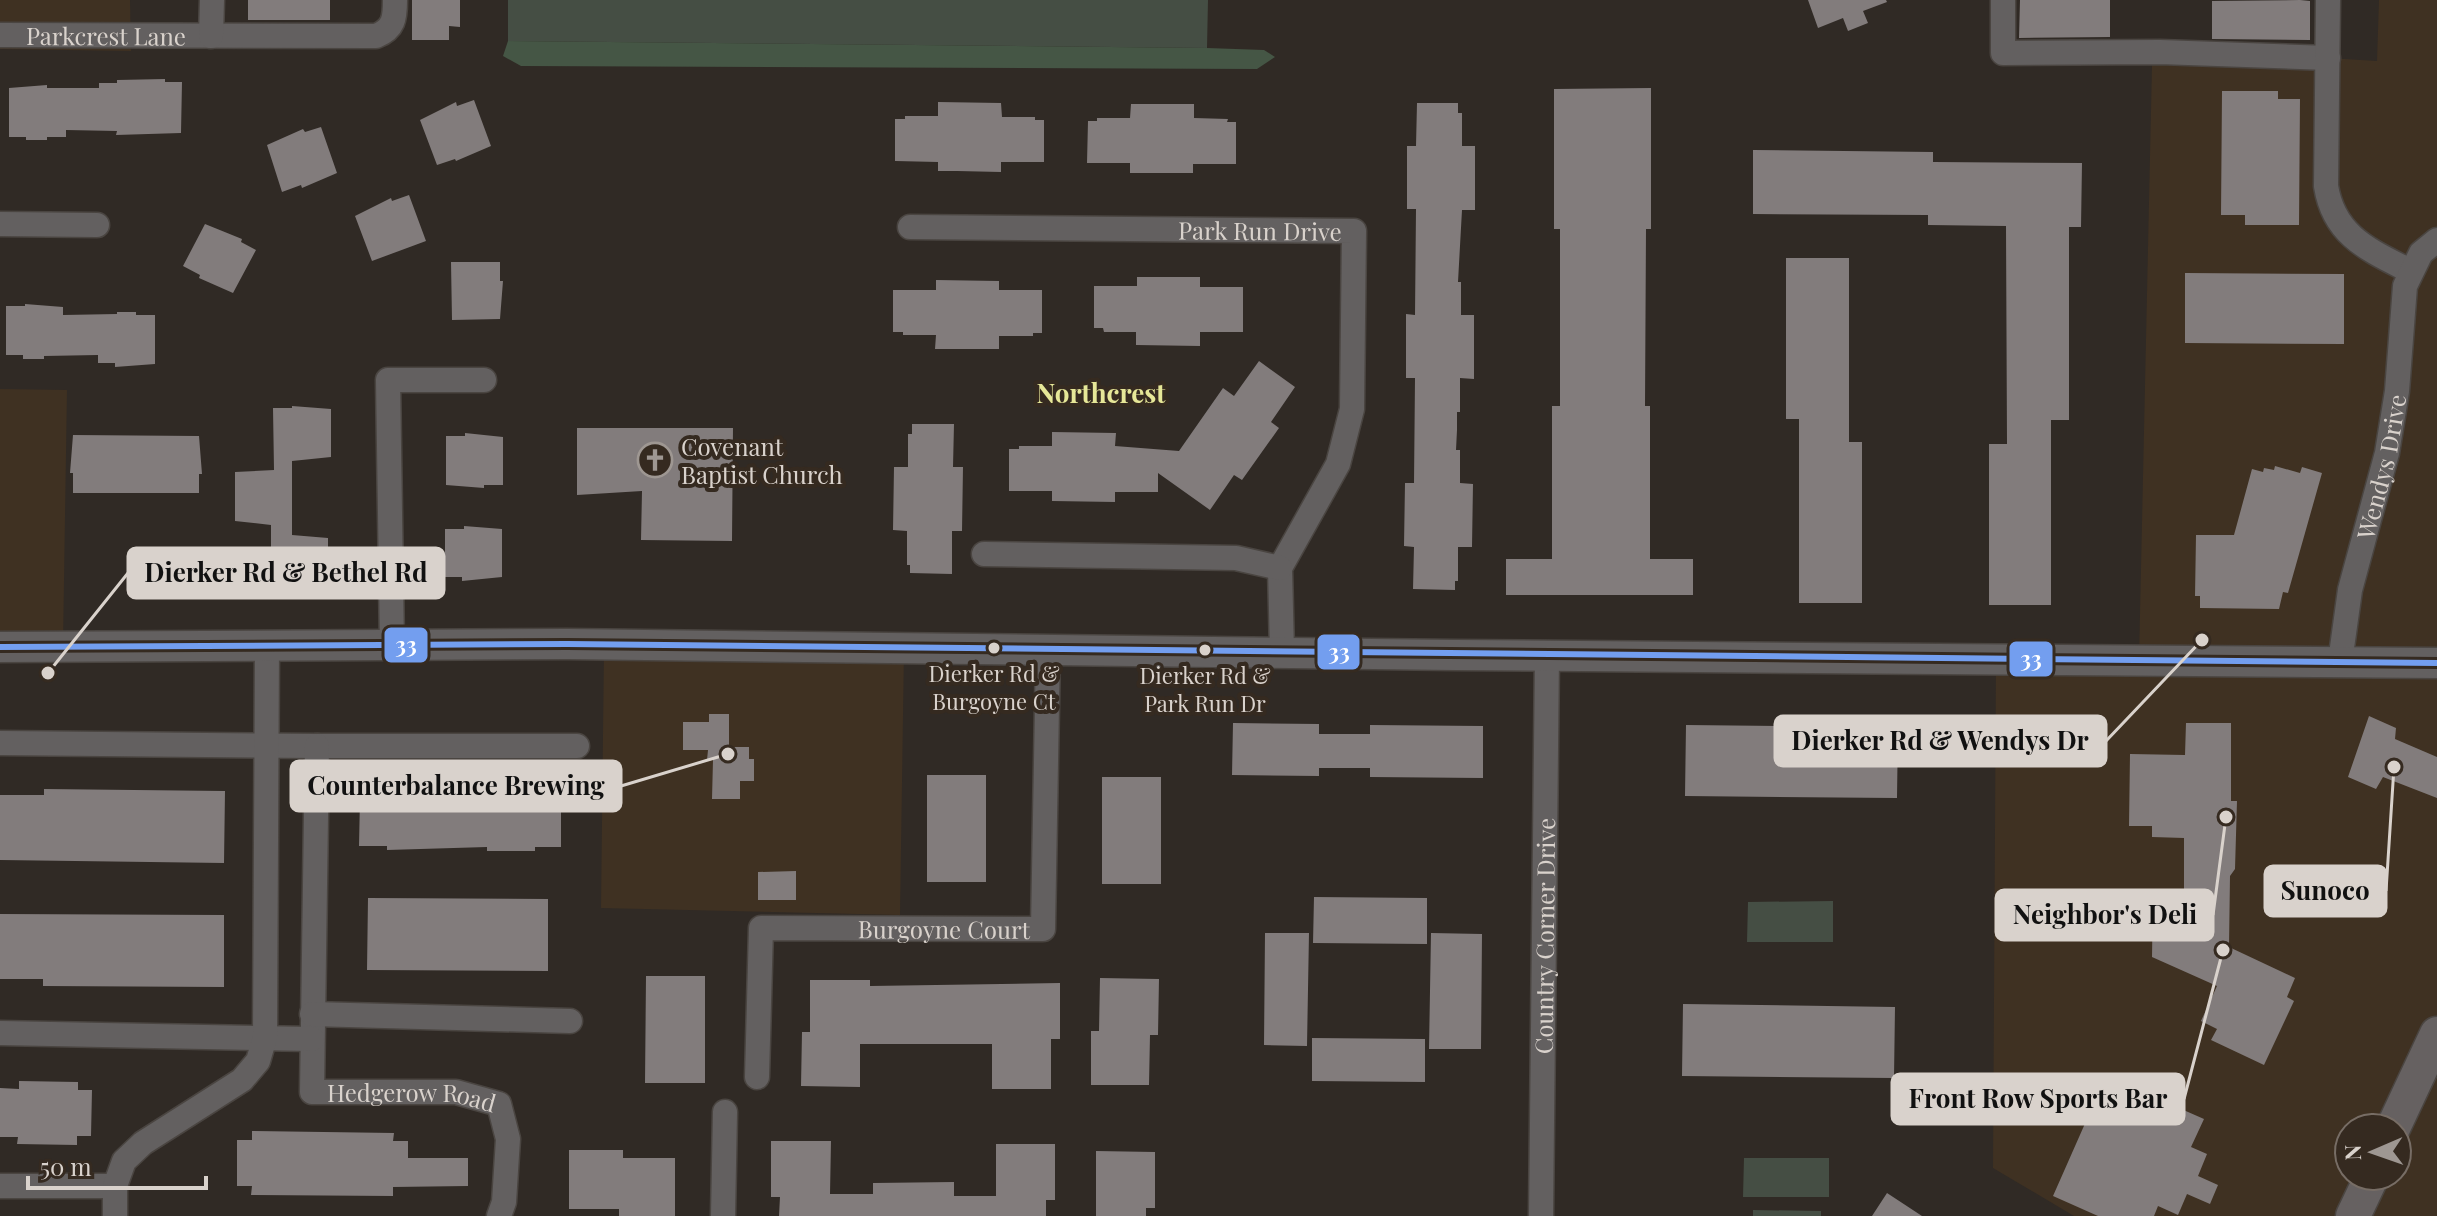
<svg xmlns="http://www.w3.org/2000/svg" width="2437" height="1216" viewBox="0 0 2437 1216" font-family="'Playfair Display',serif">
	<style>
		.built { fill: #3f3122; fill-rule: evenodd }
		.green { fill: #454e44 }
		.forest { fill: #455645 }
		.building { fill: #827c7c }
		.lines { fill: none; stroke-linecap: round; stroke-linejoin: round }
		.minor-casing { stroke: #4a4541; stroke-width: 27 }
		.tertiary-casing { stroke: #4a4541; stroke-width: 33 }
		.secondary-casing { stroke: #4a4541; stroke-width: 37 }
		.minor { stroke: #636060; stroke-width: 24 }
		.tertiary { stroke: #636060; stroke-width: 30 }
		.secondary { stroke: #666161; stroke-width: 34 }
		.bus-1-casing { stroke: #352a20; stroke-width: 12 }
		.bus-1 { stroke: #739eef; stroke-width: 6 }
		.bus-dot { fill: #d9d2cc; stroke: #352a20; stroke-width: 3 }
		.labels { text-anchor: middle; dominant-baseline: central; stroke-width: 8; stroke-linejoin: round; paint-order: stroke }
		.bus-label { font-size: 22px; fill: #d9d2cc; stroke: #352a20 }
		.street-label { font-size: 24px; fill: #d9d2cc; stroke: #352a20 }
		.poi-label { font-size: 24px; fill: #d9d2cc; stroke: #352a20; text-anchor: start }
		.neighbourhood-label { font-size: 26px; font-weight: bold; fill: #e6e798; stroke: #352a20 }
		.leader { fill: none; stroke: #d9d2cc; stroke-width: 3 }
		.callout-dot { fill: #d9d2cc; stroke: #352a20; stroke-width: 3 }
		.callout { fill: #d9d2cc; stroke: #d9d2cc; stroke-width: 3 }
		.callout-label { font-size: 26px; text-anchor: middle; font-weight: bold; fill: #111 }
		.line-badge { stroke: #352a20; stroke-width: 3 }
		.badge-label { font-size: 22px; text-anchor: middle; font-weight: bold; fill: #fff }
	</style>
	<rect width="100%" height="100%" fill="#302a25"/>
	<!-- built -->
	<path class="built" d="M0,0H130L131,51L0,49Z
		M2379,0H2437V1216H2074L1993,1168L1996,660H2139L2152,65L2328,58L2377,61ZM2349,1128H2397V1176H2349Z
		M0,389L67,390L63,644H0Z
		M604,649L904,650L900,915L601,908Z"/>
	<!-- green -->
	<path class="green" d="M508,0H1208L1207,48L508,41Z
		M1833,901V942H1747L1748,902Z
		M1744,1158H1829V1197H1743Z
		M1753,1210L1821,1211V1216H1753Z"/>
	<!-- forest -->
	<path class="forest" d="M508,41L1207,48L1264,50L1275,57L1257,69L521,66L503,56Z"/>
	<!-- building -->
	<path class="building" d="M248,0H330V20H248Z
		M412,0H460V27L449,26V40H412Z
		M1808,0H1886L1887,2L1863,11L1868,23L1848,31L1843,18L1818,28Z
		M2020,0H2110V37L2019,38Z
		M2300,0L2310,1V40L2212,39V1Z
		M165,79V82H182L181,133L116,135L117,131L66,130V137H47V140H26V137H9V88L47,85V88H99V83H117V80Z
		M1651,88V229H1646L1645,406H1650V559H1693V595H1506V559H1552V406H1560V229H1554V89Z
		M2222,91H2278V99H2300L2299,225H2245V215H2221Z
		M474,100L491,146L456,161L455,159L437,165L420,120L456,102L457,106Z
		M938,102L1001,103L1002,117H1035V120H1044V162H1001V172L957,171H938V162L895,161V119H905V116H938Z
		M1417,103H1458V113H1462V146H1475V210H1462L1458,282H1461V315H1474V379L1460,378V412H1457V430L1456,450H1460V483L1473,484L1472,547H1458V581H1455V590L1413,589L1414,547L1404,546L1405,483H1414L1415,378H1406V314L1415,315L1416,209H1407V146H1416Z
		M1131,104H1194V118L1228,119L1227,122H1236V164H1193V173H1130V163H1087L1088,121H1097V118H1130Z
		M321,127L337,173L302,188L301,185L282,192L267,145L303,129L305,132Z
		M1753,150L1933,152V162L2082,163L2081,227H2069V420H2051V605H1989V444H2007L2006,226L1928,225V215L1753,214Z
		M409,195L426,241L372,261L355,216L391,198L392,201Z
		M205,224L242,239L241,242L256,250L233,293L199,278L200,275L183,266Z
		M1786,258H1849V442H1862V603H1799V419H1786Z
		M451,262H500V281H503L500,319L452,320Z
		M2185,273L2344,274V344L2185,343Z
		M1137,277H1200V287H1243V332H1200V346L1136,345V332H1104L1103,328H1094V286H1137Z
		M936,280L999,281V290H1042V333H1033V336H999V349H935L936,335H903V332H893V290H936Z
		M25,304L63,307V315L117,314V312H136V315H155V364L115,367V363H98V355L44,356V359H23V355H6V306H25Z
		M1259,361L1295,387L1271,422L1279,428L1242,480L1234,475L1210,510L1158,473V492H1115V502L1052,501V491H1009V449H1019V446H1052V432L1116,433L1115,446L1179,451L1223,388L1234,396Z
		M292,406L331,409V457L292,461V535L328,538V586H309V589L271,586V525L235,521V472L274,470L273,408H292Z
		M912,424H954L953,467H963L962,531H952V574L910,573V565H907V531L893,530L894,467H908V434H912Z
		M577,428H733L732,541L641,540L642,491L577,495Z
		M465,433L503,437V485H484V488L446,485V436H465Z
		M73,435L199,436L202,474H199V493H73V473H70Z
		M2275,466L2300,473L2302,467L2322,473L2288,593L2283,592L2279,609L2200,608V596H2195L2196,535H2234L2252,469L2263,472L2264,468L2274,470Z
		M464,526L502,529V577L462,581V577H445V529H464Z
		M709,714H729V747H749V759H754V781H740V799H712L713,760H707L708,750H683V722H709Z
		M2369,716L2396,728L2395,739L2437,757V798L2383,777L2376,789L2348,777Z
		M1233,723L1319,724V734H1370V725L1483,726V778L1370,777V768H1319V776L1232,775Z
		M2186,723H2231V801H2237L2235,869L2230,876L2229,947L2295,978L2287,997L2294,1001L2264,1065L2211,1040L2217,1029L2201,1021L2217,986L2152,957L2153,890H2184V838L2152,837V826H2129L2130,754L2185,755Z
		M1686,725L1898,727L1897,798L1685,796Z
		M927,775H986V882H927Z
		M1102,777H1161V884H1102Z
		M44,789L225,791L224,863L0,860V795H44Z
		M402,792H435V798L486,799L487,793H535V800H561V847H535V851H487V847L387,850V846H359L360,798H402Z
		M796,871V900H758V872Z
		M1314,897L1427,898V944L1313,943Z
		M368,898L548,899V971L367,970Z
		M0,914L224,915V987L43,986V979H0Z
		M1265,933H1309L1307,1046L1264,1045Z
		M1431,933L1482,934L1481,1049H1429Z
		M646,976H705V1083H645Z
		M1100,978L1159,979L1158,1035H1150L1149,1085H1091V1031H1099Z
		M810,980H870V986L1060,983V1039H1051V1089H992V1044H860V1087L801,1086L802,1032H810Z
		M1683,1004L1895,1007L1894,1078L1682,1076Z
		M1312,1038L1425,1039V1082L1312,1081Z
		M2106,1076L2204,1119L2191,1147L2207,1154L2198,1176L2218,1185L2210,1204L2187,1194L2178,1215L2158,1206L2154,1216H2098L2053,1196Z
		M19,1081L78,1082V1090H92L91,1136H77V1145L17,1144L18,1137H0V1088L19,1089Z
		M252,1131L394,1133L393,1141H408V1158H468V1186L393,1187V1196L251,1195L252,1186H237V1140H252Z
		M771,1141H831L830,1194H873V1183L954,1182V1196H996V1144H1055V1200H1046V1216H779L780,1197H771Z
		M569,1150H623V1158H675V1216H619V1209H569Z
		M1096,1151L1155,1152V1208H1146V1216H1096Z
		M1887,1193L1922,1216H1872Z"/>
	<g class="lines">
		<!-- minor casing -->
		<g class="minor-casing">
			<g id="minor">
				<path d="M2003,0V53L2160,52L2328,58"/>
				<path d="M2328,0L2326,186C2334,236 2369,250 2410,271"/>
				<path id="s1" d="M0,35L376,36C394,29 395,18 395,0"/>
				<path d="M211,36L212,0"/>
				<path d="M0,224L97,225"/>
				<path id="s2" d="M910,227L1354,231L1352,409L1338,464L1280,568L1282,653"/>
				<path d="M984,554L1236,558L1280,568"/>
				<path d="M392,646L388,380H484"/>
				<path id="s3" d="M2340,662L2350,590L2387,453L2397,391L2405,286L2421,253L2437,240"/>
				<path d="M0,743L317,746H577"/>
				<path id="s4" d="M317,746L312,1092H456L499,1104L508,1139L504,1202L499,1216"/>
				<path d="M312,1014L570,1021"/>
				<path d="M0,1033L312,1039"/>
				<path id="s5" d="M757,1077L761,928L1043,929L1048,650"/>
				<path d="M0,1186H115"/>
				<path d="M115,1216V1186L124,1161L143,1143L242,1080L258,1061L265,1037L267,646"/>
				<path d="M723,1216L725,1112"/>
				<path id="s6" d="M1541,1216L1547,655"/>
			</g>
		</g>
		<!-- tertiary casing -->
		<g class="tertiary-casing">
			<path id="tertiary" d="M0,647L567,644L1455,655L2437,663"/>
		</g>
		<!-- secondary casing -->
		<g class="secondary-casing">
			<path id="secondary" d="M2393,1128L2437,1034
				M2353,1216L2372,1176"/>
		</g>
		<!-- minor -->
		<use href="#minor" class="minor"/>
		<!-- tertiary -->
		<use href="#tertiary" class="tertiary"/>
		<!-- secondary -->
		<use href="#secondary" class="secondary"/>
		<!-- bus-1 casing -->
		<g class="bus-1-casing">
			<path id="bus-1" d="M0,647L567,644L2437,663"/>
		</g>
		<!-- bus-1 -->
		<use href="#bus-1" class="bus-1"/>
	</g>
	<!-- icons -->
	<defs>
		<g id="church-ring" transform="scale(1.8)"><circle r="9.5" fill="#352a20" stroke="#9e9792" stroke-width="1.5"/><path d="M-1.2-6h2.4v3.5h3.3v2.4h-3.3V6h-2.4V-.1h-3.3v-2.4h3.3Z" fill="#9e9792"/></g>
	</defs>
	<g fill-rule="evenodd">
		<use href="#church-ring" x="655" y="460"/>
	</g>
	<!-- markers -->
	<g class="bus-dot">
		<circle cx="994" cy="648" r="7"/>
		<circle cx="1205" cy="650" r="7"/>
	</g>
	<g class="labels">
		<!-- bus labels -->
		<g class="bus-label">
			<text x="994" y="673">Dierker Rd &amp;<tspan x="994" dy="28">Burgoyne Ct</tspan></text>
			<text x="1205" y="675">Dierker Rd &amp;<tspan x="1205" dy="28">Park Run Dr</tspan></text>
		</g>
		<!-- street labels -->
		<g class="street-label">
			<text stroke="none"><textPath href="#s1" startOffset="106">Parkcrest Lane</textPath></text>
			<text stroke="none"><textPath href="#s2" startOffset="350">Park Run Drive</textPath></text>
			<text stroke="none"><textPath href="#s3" startOffset="200">Wendys Drive</textPath></text>
			<text stroke="none"><textPath href="#s5" startOffset="332">Burgoyne Court</textPath></text>
			<text stroke="none"><textPath href="#s6" startOffset="280">Country Corner Drive</textPath></text>
			<text stroke="none"><textPath href="#s4" startOffset="446">Hedgerow Road</textPath></text>
		</g>
		<!-- poi labels -->
		<g class="poi-label">
			<text x="681" y="446">Covenant<tspan x="681" dy="28">Baptist Church</tspan></text>
		</g>
		<!-- neighbourhood labels -->
		<g class="neighbourhood-label">
			<text x="1101" y="392">Northcrest</text>
		</g>
	</g>
	<!-- callouts -->
	<path class="leader" d="M48 673L128 573M2202 640L2106 741M728 754L621 786M2394 767L2386 891M2226 817L2213 915M2223 950L2184 1099"/>
	<g class="callout-dot">
		<circle cx="48" cy="673" r="8"/>
		<circle cx="2202" cy="640" r="8"/>
		<circle cx="728" cy="754" r="8"/>
		<circle cx="2394" cy="767" r="8"/>
		<circle cx="2226" cy="817" r="8"/>
		<circle cx="2223" cy="950" r="8"/>
	</g>
	<g class="callout">
		<rect x="128" y="548" width="316" height="50" rx="8"/>
		<rect x="1775" y="716" width="331" height="50" rx="8"/>
		<rect x="291" y="761" width="330" height="50" rx="8"/>
		<rect x="2265" y="866" width="121" height="50" rx="8"/>
		<rect x="1996" y="890" width="217" height="50" rx="8"/>
		<rect x="1892" y="1074" width="292" height="50" rx="8"/>
	</g>
	<g class="callout-label">
		<text x="286" y="582">Dierker Rd &amp; Bethel Rd</text>
		<text x="1940" y="750">Dierker Rd &amp; Wendys Dr</text>
		<text x="456" y="795">Counterbalance Brewing</text>
		<text x="2325" y="900">Sunoco</text>
		<text x="2105" y="924">Neighbor's Deli</text>
		<text x="2038" y="1108">Front Row Sports Bar</text>
	</g>
	<g class="line-badge">
		<rect x="383" y="626" width="46" height="38" rx="8" fill="#739eef"/>
		<rect x="1316" y="633" width="45" height="38" rx="8" fill="#739eef"/>
		<rect x="2008" y="640" width="46" height="38" rx="8" fill="#739eef"/>
	</g>
	<g class="badge-label">
		<text x="406" y="653">33</text>
		<text x="1339" y="660">33</text>
		<text x="2031" y="667">33</text>
	</g>
	<!-- north arrow -->
	<g transform="translate(2373 1152) rotate(268)"><circle r="38" fill="#352a20" stroke="#776d65" stroke-width="2"/>
	<path d="M0-6L14 30L0 20L-14 30Z" fill="#9e9792"/>
	<text y="-12" font-size="22" font-weight="bold" text-anchor="middle" fill="#d9d2cc">N</text>
	</g>
	<!-- scale -->
	<path d="M28 1176v12h178v-12" fill="none" stroke="#d9d2cc" stroke-width="4"/>
	<text x="40" y="1176" font-size="24" fill="#d9d2cc" stroke="#352a20" stroke-width="6" paint-order="stroke">50 m</text>
</svg>
